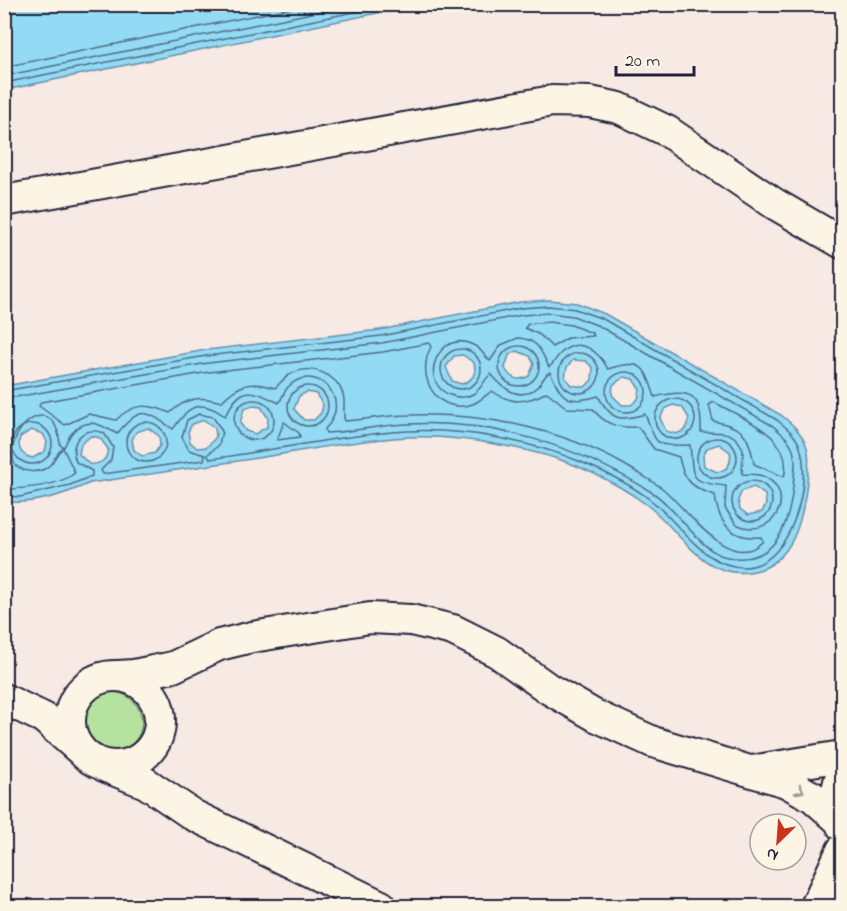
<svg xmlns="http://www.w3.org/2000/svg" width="847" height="911" viewBox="0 0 847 911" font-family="'Indie Flower',sans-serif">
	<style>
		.green { fill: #b6e2a0; stroke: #6c826e; stroke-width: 1.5 }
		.water { fill: #93daf4; stroke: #6690aa; stroke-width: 1.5; fill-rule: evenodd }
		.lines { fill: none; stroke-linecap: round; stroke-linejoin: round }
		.shore { stroke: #4f6c85; stroke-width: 1.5 }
		.minor-casing { stroke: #22223b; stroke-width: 34 }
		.minor { stroke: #fcf5e5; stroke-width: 30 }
		.oneway { stroke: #9a9698 }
	</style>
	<rect width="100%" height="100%" fill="#f7e9e4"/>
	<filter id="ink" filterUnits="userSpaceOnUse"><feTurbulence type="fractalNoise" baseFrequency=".0167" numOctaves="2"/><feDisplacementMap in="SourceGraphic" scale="12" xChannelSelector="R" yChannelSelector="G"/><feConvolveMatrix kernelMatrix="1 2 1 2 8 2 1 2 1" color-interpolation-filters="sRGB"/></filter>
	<g filter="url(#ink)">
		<!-- green -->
		<path class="green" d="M82 722a30 30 0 1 1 60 0a30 30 0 1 1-60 0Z"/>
		<!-- water -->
		<path class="water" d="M5,4H417V5L5,90Z
			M549,300L577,303L605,314L781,415C791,423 799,430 805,442C811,455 808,468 807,482C803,518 793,567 749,572C701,578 680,530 647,505C613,480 570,460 529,451C490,442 447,435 408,437C359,440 312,449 264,457C206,466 148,474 90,483C64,495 33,504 5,502V386L206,350L380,330L520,302ZM517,351L530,356L534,364L529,376C519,382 510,379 505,368L509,355ZM463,355L474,363C477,374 472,381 461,384L452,381L446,367L454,356ZM573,360L586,361L593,368L592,380L585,387L571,385L565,377L567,367ZM624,377L633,379L640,390L638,399L631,405H622L612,395L613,385ZM307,392L316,394L323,405L321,413L314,420H304L294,409L299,396ZM673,405L682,407L689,418L685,430L676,434L666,431L660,418L665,409ZM253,406L261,407L268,418L267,427L255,434L246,431L240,423L244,409ZM204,420L215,428L216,437L207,447L197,448L190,442L188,432L192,424ZM148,428L159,436L160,445L155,453L142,456L134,450L132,440L136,432ZM31,430L43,434L47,442L45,451L33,458C21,456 17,448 20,437ZM91,436L100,438L108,449C107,460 100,465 89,464L79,454L81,444ZM719,444L730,452C732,463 728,470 717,472L704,466L703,456L707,448ZM754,487L765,495L766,504L762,512L748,515L740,509L738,500L742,491Z"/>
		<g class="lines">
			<!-- shore -->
			<path class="shore" d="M4,67L311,4
				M4,76L356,4
				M4,83L394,4
				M549,322L571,325L592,333L594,336L568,338L552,347L540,335L525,328L528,324Z
				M518,338C539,339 541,352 549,367C554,364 556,357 561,353C580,335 599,352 608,369C644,357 645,368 655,397C692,387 702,395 701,432C719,433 733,428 743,449L742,474C750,475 757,473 765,477C798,494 773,542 736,524L725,508L726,486C687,482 694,478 690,445C651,447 658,444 645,414C618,422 612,420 598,396C566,406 562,397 550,372C544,375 543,382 537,387C519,403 503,388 491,374C484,379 482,389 473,394C466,398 458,398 450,395C416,381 440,328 473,345C481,348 484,356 490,361L501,345Z
				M429,343L431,347C415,376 436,416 473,404C480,401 486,395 492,391C512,405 526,403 547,392L567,408L593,409C605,425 618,428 638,427L654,449L679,457C683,480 693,489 715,495C718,523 731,540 761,537L763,541C730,576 685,506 662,488C650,479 636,472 623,464C561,429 480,412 408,415C387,415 366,420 345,421C342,414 346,403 343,394C336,374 312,364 293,373C285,376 281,383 275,388C252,380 238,384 221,402C200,395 186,398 170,413C149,403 133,403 116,420L89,414L65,425L39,406L41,402L209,372L383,352Z
				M499 366a20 20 0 1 1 40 0a20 20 0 1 1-40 0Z
				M441 369a20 20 0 1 1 40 0a20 20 0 1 1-40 0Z
				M559 373a20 20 0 1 1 40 0a20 20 0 1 1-40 0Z
				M606 392a20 20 0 1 1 40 0a20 20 0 1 1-40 0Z
				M288 406a20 20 0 1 1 40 0a20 20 0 1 1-40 0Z
				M4,391L206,356L381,336L521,308L549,306L575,309L603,319L777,420C787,428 796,435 800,447C812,482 792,564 746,567C704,568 682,526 653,502C633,485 605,472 581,462C532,441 461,428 408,431C341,435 275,450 210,459L207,455L219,445L222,431L213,417L199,414L187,420L182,437L189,450L205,455L204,460L103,474L101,470L111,460L113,447L104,433C83,425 68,442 76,462L92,471V476L70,485L20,497L4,496
				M655 419a20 20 0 1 1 40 0a20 20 0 1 1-40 0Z
				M4,399L208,363L382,343L522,315L549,313L573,316L599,326L773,426C781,433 790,439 793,450C797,462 794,474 793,486C789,525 776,566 727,557C701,553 676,507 653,493C580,447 494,419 407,424C380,425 353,432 326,433L325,429C355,399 314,360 288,387C284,392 282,398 279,403C251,389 242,384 225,416C221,414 218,411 213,409C192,399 183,416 173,429C146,411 141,404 117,434C103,426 89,416 74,431C69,435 67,442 64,447L60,445C55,385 0,432 15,465C23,471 33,473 42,470C54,466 55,453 63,448L75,473C59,486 25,489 4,489
				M234 420a20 20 0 1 1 40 0a20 20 0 1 1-40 0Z
				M714,402C743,419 795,436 784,477L754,464C749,433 743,427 713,421L709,405Z
				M126 442a20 20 0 1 1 40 0a20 20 0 1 1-40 0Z
				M284,422L299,433L300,437L277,440Z
				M12 444a20 20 0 1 1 40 0a20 20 0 1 1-40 0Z
				M697 458a20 20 0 1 1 40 0a20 20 0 1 1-40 0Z
				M732 501a20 20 0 1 1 40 0a20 20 0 1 1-40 0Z"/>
			<!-- minor casing -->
			<g class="minor-casing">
				<path id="minor" d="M4,201L552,101L590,102L619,108L644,120L667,131L775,204L842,243
					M70 721a45 45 0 1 1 90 0a45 45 0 1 1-90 0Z
					M118,676L134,675L173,667L219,645L252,637L370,618L411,620L453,630L497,652L549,689L596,716L653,742L786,782L813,797L839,820
					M4,699L44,718L78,748
					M104,766L146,783L193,815L381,906
					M757,770L842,756
					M842,772C836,790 832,808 842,826
					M816,906L842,850"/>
			</g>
			<!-- minor -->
			<use href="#minor" class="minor"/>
		</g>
		<!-- one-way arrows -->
		<defs><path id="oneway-chevron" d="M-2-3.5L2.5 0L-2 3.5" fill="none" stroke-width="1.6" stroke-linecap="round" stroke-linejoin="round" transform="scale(1.5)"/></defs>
		<use class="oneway" href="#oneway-chevron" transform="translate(800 790) rotate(28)"/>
	</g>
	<!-- margin -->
	<rect width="847" height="911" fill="none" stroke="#fcf5e5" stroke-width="24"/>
	<rect x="12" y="12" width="823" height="887" fill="none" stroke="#22223b" stroke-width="2" filter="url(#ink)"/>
	<!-- north arrow -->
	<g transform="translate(778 842) rotate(205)"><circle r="28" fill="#fcf5e5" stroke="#a5a1a1" stroke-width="1.5"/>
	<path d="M0-4.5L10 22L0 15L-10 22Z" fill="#c8321e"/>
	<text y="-9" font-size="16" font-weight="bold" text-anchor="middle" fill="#22223b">N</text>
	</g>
	<!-- scale -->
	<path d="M616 66v9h78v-9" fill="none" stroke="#22223b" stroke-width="3"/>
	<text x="625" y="66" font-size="18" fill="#22223b" stroke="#fcf5e5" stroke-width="4.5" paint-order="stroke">20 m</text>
</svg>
